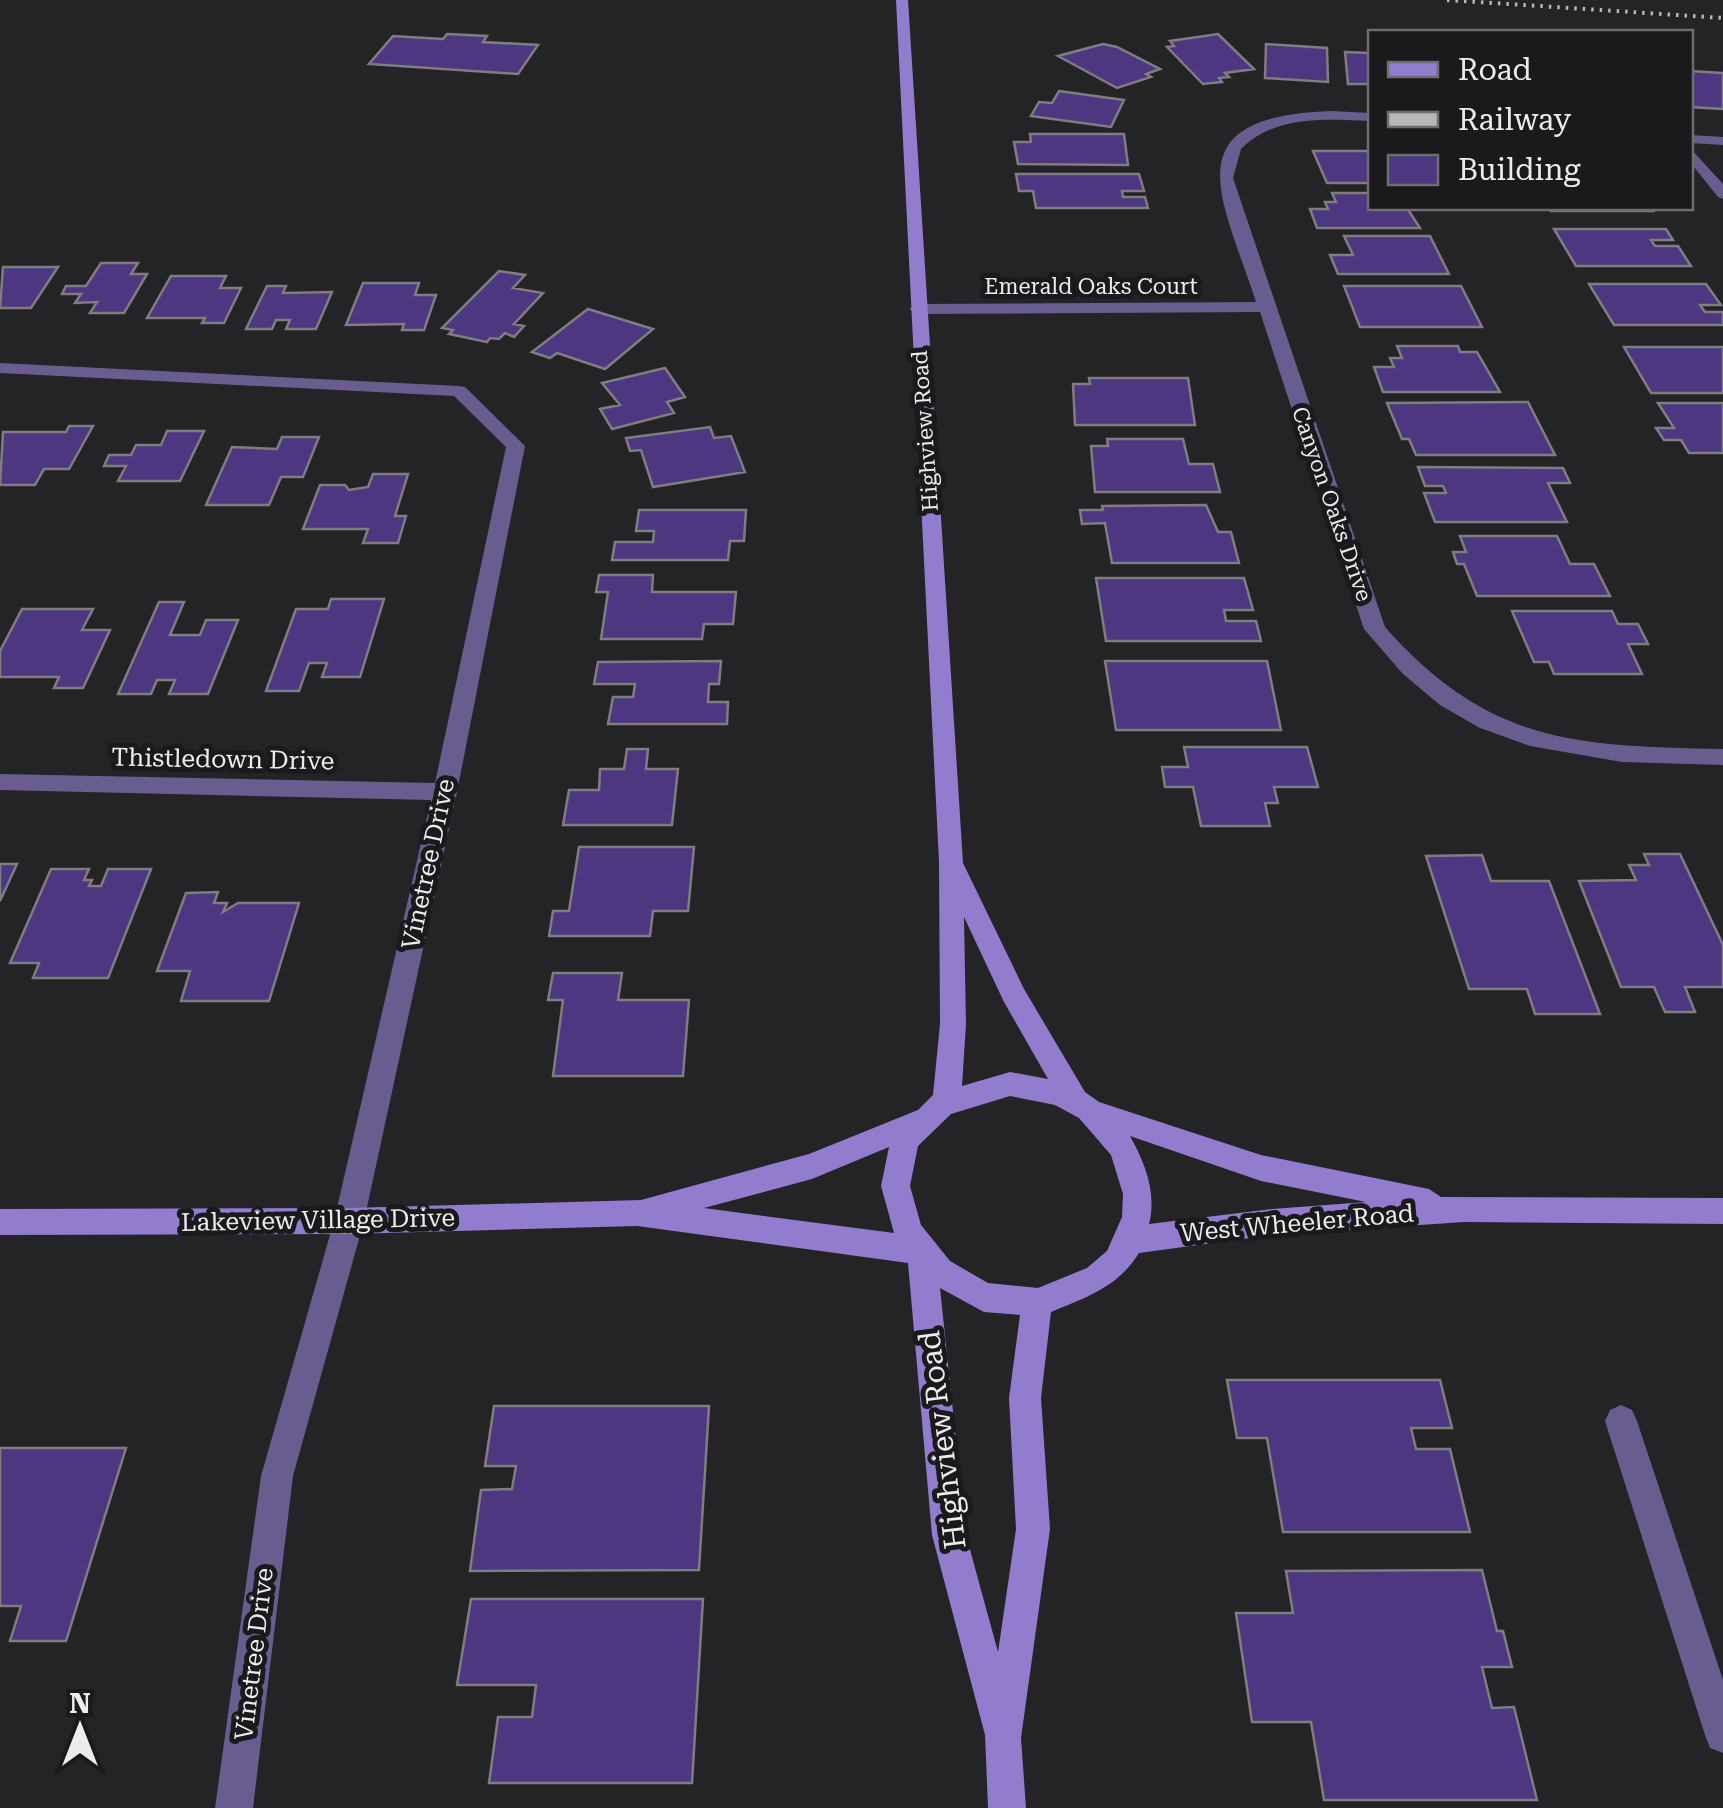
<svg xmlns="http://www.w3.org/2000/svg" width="1723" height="1808" viewBox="0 0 1723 1808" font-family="'Roboto Serif',serif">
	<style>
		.building { fill: #4d3780; stroke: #7e7d80; stroke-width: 2.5 }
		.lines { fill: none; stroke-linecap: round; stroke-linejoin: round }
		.street { fill: #695d90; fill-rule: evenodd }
		.secondary { fill: #917cce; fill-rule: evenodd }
		.rail { stroke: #b7b7b9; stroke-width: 4; stroke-dasharray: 2.5 6; stroke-linecap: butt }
		.labels { text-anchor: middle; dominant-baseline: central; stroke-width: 10; stroke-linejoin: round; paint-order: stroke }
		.far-street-label { font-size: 22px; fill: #ececed; stroke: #1a1a1c }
		.street-label { font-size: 25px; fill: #ececed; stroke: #1a1a1c }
		.near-street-label { font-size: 30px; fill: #ececed; stroke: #1a1a1c }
	</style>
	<rect width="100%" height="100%" fill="#242326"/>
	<!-- building -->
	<path class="building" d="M447,34L487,36L483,42L538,45L518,74L369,64L393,36L443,39Z
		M1218,34L1254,69L1225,73L1229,77L1219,78L1222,82L1203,84L1167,47L1174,46L1170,41Z
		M1103,44L1117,47L1160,69L1146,74L1151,77L1117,88L1058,56Z
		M1266,44L1327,48L1328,82L1265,78Z
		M1345,52L1370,53V84H1348Z
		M1690,71L1723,73V109L1690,107Z
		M1059,91L1124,100L1111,127L1031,116L1039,102L1052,103Z
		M1030,134H1124L1128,165L1018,164L1014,142H1031Z
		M1313,151H1370V183H1327Z
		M1016,174H1139L1144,191H1122L1123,197H1145L1148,208H1036L1033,191H1019Z
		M1332,193H1370V208H1407L1420,228H1317L1310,209H1328L1325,202H1336Z
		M1549,208H1651L1653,211H1551Z
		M1554,229H1666L1673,240H1651L1655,246H1678L1691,266H1576Z
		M1344,236H1430L1449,274H1338L1330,255H1353Z
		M101,263H138L131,274H147L124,313H90L97,302L75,303L81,294H62L66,286H86Z
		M3,267H58L31,308H0Z
		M499,271L525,275L513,288L543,293L514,324L524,326L514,337L505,333L499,339L490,338L487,342L449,334L453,330L442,328Z
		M171,276H226L220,288H241L224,323H202L205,318H147Z
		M363,283H419L415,295H436L424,330H402L404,324L346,325Z
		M1589,284H1706L1721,305H1700L1705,312H1723V325H1614Z
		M267,286H286L283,293L332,292L316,329H286L290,320H276L272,329H246Z
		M1344,286H1461L1482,327H1360Z
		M588,309L653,329L605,369L557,353L550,358L532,352Z
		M1397,346H1458L1460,352H1477L1500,392H1383L1374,367H1394L1390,358H1402Z
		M1624,347H1723V393H1651Z
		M665,368L685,397L667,402L674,413L612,429L600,409L620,405L602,383Z
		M1089,378H1188L1195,425H1075L1073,384H1090Z
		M1528,402L1555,455H1416L1409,439H1402L1387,403Z
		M1658,403H1723V453H1689L1681,440H1664L1656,428H1674Z
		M69,426H93L69,469H44L35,485H0L3,432H66Z
		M710,427L714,438L731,436L745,472L653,487L641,450L630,451L626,438Z
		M167,431H204L180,481H118L126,466H104L109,455H131L136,445H161Z
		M282,437H319L303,477H281L269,505H206L232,447L277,449Z
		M1107,439H1183L1189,464H1213L1220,492H1095L1091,446H1108Z
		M1418,467L1563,468L1570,483H1548L1567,522H1435L1424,493H1446L1443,486H1425Z
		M373,474H408L395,516H406L398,543H363L368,529H303L320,485H345L349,490L368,487Z
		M1206,505L1218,532H1231L1239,563H1112L1105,523L1082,524L1080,510H1103L1102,506Z
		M639,510H746L744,541H730L728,560H612L615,542H653L654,531H636Z
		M1460,536H1557L1570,564H1594L1610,596H1477L1464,564H1457L1453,552H1466Z
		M599,575H653L652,592H736L733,624H704L702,639H601L608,592H596Z
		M1096,578H1244L1253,610H1224L1226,621H1256L1261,641H1106Z
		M331,599H384L360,677H322L327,663H309L299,691H266L296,609H328Z
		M159,602H184L170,635H200L206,620H238L208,694H169L175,680H157L151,694H118Z
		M22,609H93L82,630H110L83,688H54L59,677H0V651Z
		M1512,611H1612L1618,624H1638L1648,644H1628L1642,674H1554L1549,662H1534Z
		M721,661L719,684H709L708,702H728L727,724H608L613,697H633L635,684H594L598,662Z
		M1105,661H1267L1281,730H1116Z
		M1184,747H1307L1318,787H1274L1278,803H1265L1270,826H1201L1193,787H1165L1162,767H1188Z
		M627,749H648L646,769H678L672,825H563L569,790H599L600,769H624Z
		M579,847H694L688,911H653L650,936H549L553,911H569Z
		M1644,854H1680L1723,945V987H1685L1695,1012H1665L1654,987H1621L1579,881L1636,880L1629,865H1649Z
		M1482,855L1491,881H1549L1600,1014H1535L1527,989H1469L1426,856Z
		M0,864H17L0,901Z
		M51,869H89L84,880H92L89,886H101L108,869H151L108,978H33L39,963H10Z
		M218,892L214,903H227L223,912L238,903H299L269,1001H181L190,971H157L186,893Z
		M553,973H622L618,1000H689L683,1076H553L563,1000H548Z
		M1227,1380H1440L1452,1428H1411L1416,1449H1450L1470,1532H1283L1267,1438H1237Z
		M494,1406H709L699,1570L470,1571L481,1490L512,1489L516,1466H485Z
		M0,1448H126L66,1641H10L21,1606H0Z
		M1482,1570L1497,1631H1503L1512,1667H1482L1492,1708L1514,1707L1537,1800H1324L1311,1722H1252L1236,1613H1293L1286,1571Z
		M471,1599H703L692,1783H489L498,1717H532L536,1685H457Z"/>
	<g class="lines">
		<!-- street -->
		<path class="street" d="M1331,111L1370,113V121C1325,119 1275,115 1241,149L1233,178L1385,627C1489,744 1575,746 1723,749V765L1622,762L1530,746L1480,728L1440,705L1403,674L1364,629L1260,312L917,314L909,309L917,304L1256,302C1222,197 1170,117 1331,111Z
			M1690,135L1723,137V145L1690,143Z
			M1690,148L1723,184V199L1718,197L1690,162Z
			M0,363L459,386L465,387L525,446L457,792L364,1221L293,1476L253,1808H215L261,1476L334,1221L431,800L0,790V774L435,783L506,447L454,396L0,373Z
			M1621,1405L1632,1410L1637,1421L1723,1680V1753L1710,1748L1705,1735L1605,1421L1610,1410Z"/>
		<!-- secondary -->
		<path class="secondary" d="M896,0H908L963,863L1024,989L1085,1092L1099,1102L1261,1155L1429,1189L1441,1197L1723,1198V1224L1464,1222L1272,1235L1139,1253C1118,1287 1087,1297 1051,1312L1041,1398L1050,1529L1021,1738L1026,1808H988L985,1735L932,1535L908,1263L637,1226L349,1234L0,1235V1209L349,1208L641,1200L809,1154L918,1110L933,1095L940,1024L939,862ZM964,917L1004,1002L1048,1079L1010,1072L962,1086L966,1024ZM1010,1096L1055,1105L1079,1118L1111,1155L1123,1194L1122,1217L1107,1251L1087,1268L1038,1288L988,1283L950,1261L921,1225L910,1186L918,1146L951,1114ZM1130,1136L1261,1181L1366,1202L1272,1209L1149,1224C1157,1193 1145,1163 1130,1136ZM889,1147L881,1186L894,1233L704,1208L812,1179ZM940,1288L984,1312L1020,1315L1009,1398L1016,1529L998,1652L966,1535Z"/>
		<!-- rail -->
		<path class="rail" d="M1447,0L1723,18"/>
	</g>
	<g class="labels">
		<!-- far-street labels -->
		<g class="far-street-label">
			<text x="1091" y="286">Emerald Oaks Court</text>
			<text transform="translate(925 431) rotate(-94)">Highview Road</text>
			<text transform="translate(1332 504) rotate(71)">Canyon Oaks Drive</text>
		</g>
		<!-- street labels -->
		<g class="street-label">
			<text transform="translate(223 759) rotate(1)">Thistledown Drive</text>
			<text transform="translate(428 864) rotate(-78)">Vinetree Drive</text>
			<text transform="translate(318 1220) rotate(-1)">Lakeview Village Drive</text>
			<text transform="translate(1297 1223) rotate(-5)">West Wheeler Road</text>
			<text transform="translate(254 1654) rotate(-83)">Vinetree Drive</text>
		</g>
		<!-- near-street labels -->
		<g class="near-street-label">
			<text transform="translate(942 1440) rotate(-97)">Highview Road</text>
		</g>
	</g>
	<!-- legend -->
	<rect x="1368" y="30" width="325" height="180" fill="#1a1a1c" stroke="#6e6e70" stroke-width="2.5"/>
	<rect x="1388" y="62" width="50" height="15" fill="#917cce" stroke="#6e6e70" stroke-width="2.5"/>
	<text x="1458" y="80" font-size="30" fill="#ececed">Road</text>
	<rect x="1388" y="112" width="50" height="15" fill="#b7b7b9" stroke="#6e6e70" stroke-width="2.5"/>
	<text x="1458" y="130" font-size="30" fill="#ececed">Railway</text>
	<rect x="1388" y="155" width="50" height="30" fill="#4d3780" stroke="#6e6e70" stroke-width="2.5"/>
	<text x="1458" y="180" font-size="30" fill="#ececed">Building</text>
	<!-- north arrow -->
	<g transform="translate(80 1728)" stroke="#1a1a1c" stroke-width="8" paint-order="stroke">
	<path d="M0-8L18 38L0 25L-18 38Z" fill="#ececed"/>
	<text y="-15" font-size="28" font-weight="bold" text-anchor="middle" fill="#ececed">N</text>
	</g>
</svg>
